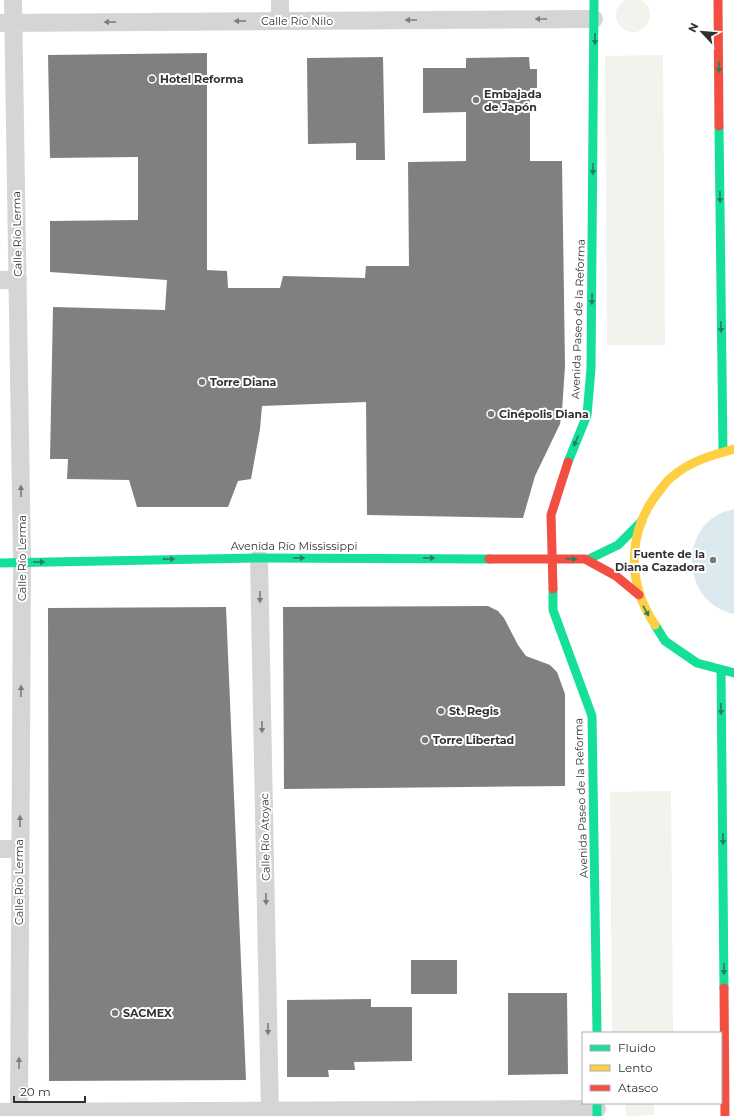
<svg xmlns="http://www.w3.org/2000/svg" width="734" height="1116" viewBox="0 0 734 1116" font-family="Montserrat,sans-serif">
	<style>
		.green { fill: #f1f3ed }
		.water { fill: #dce9ee }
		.building { fill: #808080 }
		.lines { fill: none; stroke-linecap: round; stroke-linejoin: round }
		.street { stroke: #d5d5d5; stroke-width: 18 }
		.fast { stroke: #16e098; stroke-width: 9 }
		.slow { stroke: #ffcf43; stroke-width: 9 }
		.jam { stroke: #f24e42; stroke-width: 9 }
		.oneway { fill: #7b7b7b }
		.oneway2 { fill: #25805f }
		.poi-dot { fill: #797979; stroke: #fff; stroke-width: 1.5 }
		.labels { text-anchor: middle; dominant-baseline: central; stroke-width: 4; stroke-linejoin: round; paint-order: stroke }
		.street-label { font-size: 11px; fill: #313131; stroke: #fff }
		.poi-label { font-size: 11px; font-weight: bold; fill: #313131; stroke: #fff; text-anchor: start }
	</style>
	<rect width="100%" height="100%" fill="#fff"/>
	<!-- green -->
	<path class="green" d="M616 15a17 17 0 1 1 34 0a17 17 0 1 1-34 0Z
		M663,55L665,345H607L605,56Z
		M671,791L673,1033H612L610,792Z
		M626,1103H654V1115L627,1116L625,1110Z"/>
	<!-- water -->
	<path class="water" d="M734,509V614C678,602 678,519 734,509Z"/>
	<!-- building -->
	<path class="building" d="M207,53V270L227,271L228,288H280L283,276L365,278L366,266H409L408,162L466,161V112L423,113V68H466V58L529,57L530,69H537V88H530V161H562L565,366L562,411L560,424L535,476L523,518L367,515L366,402L262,406L260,429L251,479L238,481L228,507H137L129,480L67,479L68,459H50L53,307L165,310L167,280L50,272V221L138,220V157L50,158L48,55Z
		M383,57L385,160H356V143L308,144L307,58Z
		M488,606L498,611L504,618L518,645L526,656L550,665L557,672L565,694V786L284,789L283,607Z
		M226,607L246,1080L49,1081L48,608Z
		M411,960H457V994H411Z
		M508,993H567L568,1074L508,1075Z
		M371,999V1007H412V1061L354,1062L355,1070H328L329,1077H287V1000Z"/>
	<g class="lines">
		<!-- street -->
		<path class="street" d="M13,0L22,562L19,1116
			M280,0V21
			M0,23L594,19
			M0,280H18
			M259,558L270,1116
			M0,849H19
			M0,1112L597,1109"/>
		<!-- fast -->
		<path class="fast" d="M719,126L723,452
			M568,462L587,415L591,369L594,0
			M589,559L618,545L642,521
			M0,563L259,558L489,559
			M553,589V610L592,716L597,1033
			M655,625L665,641L697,663L734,673
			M721,670L724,988
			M597,1103V1116"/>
		<!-- slow -->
		<path class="slow" d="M655,625C626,582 627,529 661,489C664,485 668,479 673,476C691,461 712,455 734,449"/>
		<!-- jam -->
		<path class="jam" d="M718,0L719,126
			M489,559H585L616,576L639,595
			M553,589L551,515L568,462
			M724,988L725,1116"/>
	</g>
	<!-- one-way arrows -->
	<defs><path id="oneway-solid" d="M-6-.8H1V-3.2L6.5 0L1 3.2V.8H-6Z"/></defs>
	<g class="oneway">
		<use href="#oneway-solid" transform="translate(541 19) rotate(180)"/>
		<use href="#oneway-solid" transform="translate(411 20) rotate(180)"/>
		<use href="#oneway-solid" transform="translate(240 21) rotate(180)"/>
		<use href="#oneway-solid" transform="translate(110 22) rotate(180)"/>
		<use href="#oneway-solid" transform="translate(21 491) rotate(-91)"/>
		<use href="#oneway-solid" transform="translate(260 597) rotate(89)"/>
		<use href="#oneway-solid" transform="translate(21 691) rotate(-89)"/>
		<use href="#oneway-solid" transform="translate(262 727) rotate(89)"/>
		<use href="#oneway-solid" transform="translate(20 821) rotate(-89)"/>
		<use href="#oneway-solid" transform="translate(266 899) rotate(89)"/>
		<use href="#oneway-solid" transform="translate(268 1029) rotate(89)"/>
		<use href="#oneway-solid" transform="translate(19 1063) rotate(-90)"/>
	</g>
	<g class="oneway2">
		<use href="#oneway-solid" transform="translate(595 39) rotate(90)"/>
		<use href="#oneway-solid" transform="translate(719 67) rotate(89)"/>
		<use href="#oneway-solid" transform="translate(593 169) rotate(91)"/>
		<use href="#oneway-solid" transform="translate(720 197) rotate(89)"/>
		<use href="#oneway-solid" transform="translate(592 299) rotate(91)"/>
		<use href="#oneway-solid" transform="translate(721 327) rotate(89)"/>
		<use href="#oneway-solid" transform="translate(576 441) rotate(113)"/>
		<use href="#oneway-solid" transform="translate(299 558)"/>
		<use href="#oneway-solid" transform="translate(429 558)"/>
		<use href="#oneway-solid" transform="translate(169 559) rotate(-1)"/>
		<use href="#oneway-solid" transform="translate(571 559) rotate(2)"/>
		<use href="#oneway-solid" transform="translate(39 562) rotate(-1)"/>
		<use href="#oneway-solid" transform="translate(646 611) rotate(61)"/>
		<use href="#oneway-solid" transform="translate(721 709) rotate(89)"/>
		<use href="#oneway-solid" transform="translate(723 839) rotate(89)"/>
		<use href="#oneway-solid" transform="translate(724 969) rotate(89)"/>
	</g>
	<!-- markers -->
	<g class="poi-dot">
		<circle cx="152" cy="79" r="4"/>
		<circle cx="476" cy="100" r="4"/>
		<circle cx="202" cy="382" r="4"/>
		<circle cx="491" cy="414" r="4"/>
		<circle cx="713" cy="560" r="4"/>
		<circle cx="441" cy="711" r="4"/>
		<circle cx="425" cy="740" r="4"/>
		<circle cx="115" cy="1013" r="4"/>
	</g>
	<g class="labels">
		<!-- street labels -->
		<g class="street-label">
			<text x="297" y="21">Calle Río Nilo</text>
			<text transform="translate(17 234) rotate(-91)">Calle Río Lerma</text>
			<text transform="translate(578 319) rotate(-88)">Avenida Paseo de la Reforma</text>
			<text x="294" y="546">Avenida Río Mississippi</text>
			<text transform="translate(22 558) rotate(-90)">Calle Río Lerma</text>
			<text transform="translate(581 798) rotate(-92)">Avenida Paseo de la Reforma</text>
			<text transform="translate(265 837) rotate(-91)">Calle Río Atoyac</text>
			<text transform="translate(19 882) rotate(-90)">Calle Río Lerma</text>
		</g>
		<!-- poi labels -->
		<g class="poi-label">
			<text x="160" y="79">Hotel Reforma</text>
			<text x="484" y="94">Embajada<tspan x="484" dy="13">de Japón</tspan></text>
			<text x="210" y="382">Torre Diana</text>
			<text x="499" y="414">Cinépolis Diana</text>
			<text x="705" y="554" text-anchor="end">Fuente de la<tspan x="705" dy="13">Diana Cazadora</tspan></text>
			<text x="449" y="711">St. Regis</text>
			<text x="433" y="740">Torre Libertad</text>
			<text x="123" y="1013">SACMEX</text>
		</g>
	</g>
	<!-- legend -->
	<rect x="582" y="1032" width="140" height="72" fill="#ffffff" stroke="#adadad"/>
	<rect x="590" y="1045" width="20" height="6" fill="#16e098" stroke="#adadad"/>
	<text x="618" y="1052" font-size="12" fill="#313131">Fluido</text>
	<rect x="590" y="1065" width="20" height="6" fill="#ffcf43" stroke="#adadad"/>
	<text x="618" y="1072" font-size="12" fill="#313131">Lento</text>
	<rect x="590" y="1085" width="20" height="6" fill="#f24e42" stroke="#adadad"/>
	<text x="618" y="1092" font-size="12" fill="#313131">Atasco</text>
	<!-- north arrow -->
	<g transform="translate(702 32) rotate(296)" stroke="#ffffff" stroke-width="3" paint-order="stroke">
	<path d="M0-3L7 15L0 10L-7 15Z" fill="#313131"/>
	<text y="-6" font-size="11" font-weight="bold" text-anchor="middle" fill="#313131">N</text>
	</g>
	<!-- scale -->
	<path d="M14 1096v6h71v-6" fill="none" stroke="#313131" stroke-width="2"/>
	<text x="20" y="1096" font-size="12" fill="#313131" stroke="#ffffff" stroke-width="3" paint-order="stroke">20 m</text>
</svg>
